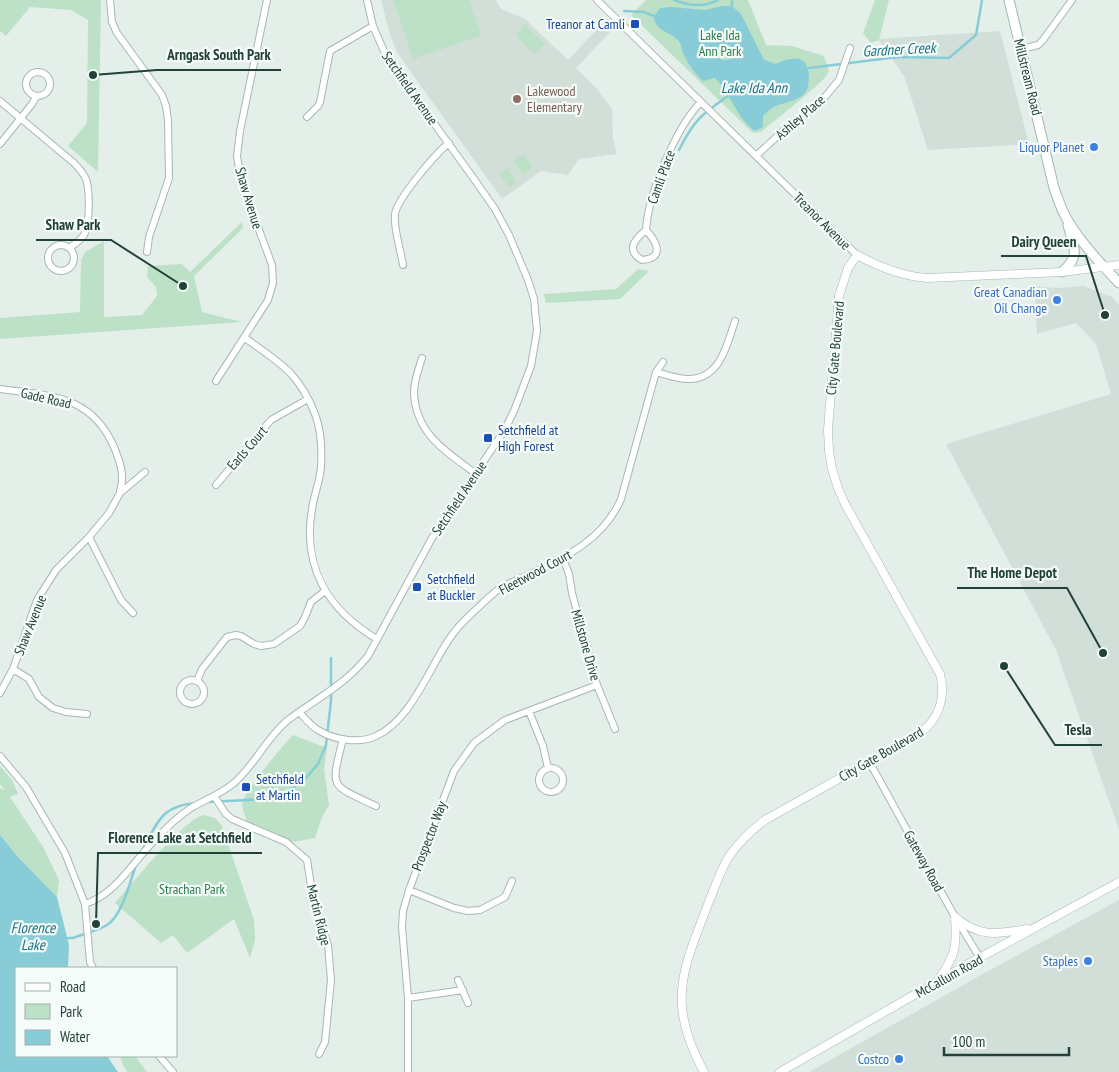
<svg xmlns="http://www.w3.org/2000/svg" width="1119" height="1072" viewBox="0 0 1119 1072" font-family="'PT Sans Narrow',sans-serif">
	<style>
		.built { fill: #d2dfd9 }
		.green { fill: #bce1c6 }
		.water { fill: #88ccd8; fill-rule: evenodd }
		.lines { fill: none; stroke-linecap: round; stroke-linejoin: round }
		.stream { stroke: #88ccd8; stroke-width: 2.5 }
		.minor-casing { stroke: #a6b8b1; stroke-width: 8 }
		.tertiary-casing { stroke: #a6b8b1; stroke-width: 9 }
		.secondary-casing { stroke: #a1bbb2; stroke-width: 11 }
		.minor { stroke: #fff; stroke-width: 6 }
		.tertiary { stroke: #fff; stroke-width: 8 }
		.secondary { stroke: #fff; stroke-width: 9 }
		.transit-dot { fill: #1a4fb4; stroke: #f5fbf8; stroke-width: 2 }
		.education-dot { fill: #8d6e63; stroke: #f5fbf8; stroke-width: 2 }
		.shop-dot { fill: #3f7fe0; stroke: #f5fbf8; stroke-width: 2 }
		.labels { text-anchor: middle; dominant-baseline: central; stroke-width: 4.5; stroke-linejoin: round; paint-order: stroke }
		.transit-label { font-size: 14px; fill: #164399; stroke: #f5fbf8; text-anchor: start }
		.park-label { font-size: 14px; fill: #287d49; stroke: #f5fbf8 }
		.street-label { font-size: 14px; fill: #224239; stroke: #f5fbf8 }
		.education-label { font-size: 14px; fill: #785e54; stroke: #f5fbf8; text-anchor: start }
		.shop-label { font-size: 14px; fill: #366cbe; stroke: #f5fbf8; text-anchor: end }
		.water-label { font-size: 15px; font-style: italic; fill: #167284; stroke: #f5fbf8 }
		.leader { fill: none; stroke: #224239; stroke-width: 2 }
		.callout-dot { fill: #224239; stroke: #f5fbf8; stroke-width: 2 }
		.callout-label { font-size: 15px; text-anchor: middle; font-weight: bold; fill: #224239; stroke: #f5fbf8; stroke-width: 4.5; stroke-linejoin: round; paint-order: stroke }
	</style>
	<rect width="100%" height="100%" fill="#e4efea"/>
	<!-- built -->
	<path class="built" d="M381,0H496L501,9L525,19L568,60L603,23L611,31L576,68L597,89L612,109L613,139L617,154L579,159L568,175L541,171L502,199L398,54L390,35Z
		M1000,31L1029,144L928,150L904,76L878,39Z
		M1035,286L1057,288L1084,286L1112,297L1119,305V830L1056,650L946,444L1111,394L1096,344L1076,323L1037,334Z
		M1119,900V1072H809L979,976Z"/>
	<!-- green -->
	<path class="green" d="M0,0H101L98,172L68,146L87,123L88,20L71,10L30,7L6,36L0,31Z
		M393,0H469L481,36L413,59Z
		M646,0H748L766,45L792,46L824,56C825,61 829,66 829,71C828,80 771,123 761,132L753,133L631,15Z
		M875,0H889L879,40L871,43L863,33Z
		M525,24L545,44L534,54L515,35Z
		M522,155H524L533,168L523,175L513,161Z
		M507,168L517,182L509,187L499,174Z
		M242,222L243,228L194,276L202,312L242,322L0,339V318L80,312L81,260L85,252L104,241V317L142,315L157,296L156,287L147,277L148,266L182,264L190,272Z
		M638,269L649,271L620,299L546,303L544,294L616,289Z
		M293,735L327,748L324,769L329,805L322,817L315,838L292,842L247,821C244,814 241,808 243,801C246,790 283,745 293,735Z
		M0,766L12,780L18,794L10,797L43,847L59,880L57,897L19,858L0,835V788L5,790L0,784Z
		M203,815L215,818L222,826L254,920L255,940L250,958L234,919L187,953L173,935L161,943L115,903C132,884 182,821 203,815Z
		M120,1056H135L147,1072H127L123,1065Z"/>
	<!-- water -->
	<path class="water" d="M722,6H732L741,14L764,60L776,64C792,56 809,54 809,78C809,82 808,89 805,93C799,101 785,102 776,106C771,108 767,112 763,116V127L755,131C736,118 731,93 715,78L703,81C697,77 687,62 684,55C681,50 682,45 678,40C669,31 654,31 654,16L660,8L671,7L705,10ZM721,44C730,43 734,48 733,56C728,61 724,61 718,58C715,52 717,49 721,44Z
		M0,835L19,858L57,897L69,945L68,968H16V1056H107L118,1072H0Z"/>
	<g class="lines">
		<!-- stream -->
		<path class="stream" d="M674,0C687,5 705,8 718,0
			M732,6V0
			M624,11L644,12L654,16
			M809,68L898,57L949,58L976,35L982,0
			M679,150C694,120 701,115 728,96
			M208,802L268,799L284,794L304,780L318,764L326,745L331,701V658
			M143,849C158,821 162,805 197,803
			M68,938H73C83,934 97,931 107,925C122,916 130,882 136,865"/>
		<!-- minor casing -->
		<g class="minor-casing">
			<path id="minor" d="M110,0L112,22L117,33L162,95L166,106L168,120L169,178L149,237L147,252
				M597,0L857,255
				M1022,49L1038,45L1043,40L1072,0
				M26 84a12 12 0 1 1 24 0a12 12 0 1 1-24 0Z
				M0,101L74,163C79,168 83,173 86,179C90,191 90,224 84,235C80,241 75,244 69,248
				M307,117L318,106L320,102L330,51L373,26
				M0,144L32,104L36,97
				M757,155L785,129L819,104L839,80L850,48
				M646,230C635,239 625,250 642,260C666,258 656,241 646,230C648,195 676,127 701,102
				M48 258a13 13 0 1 1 26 0a13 13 0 1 1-26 0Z
				M403,265C401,252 393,226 395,214C397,199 436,153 449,143
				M244,337C257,347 282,363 292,375C301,385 310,401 315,414C321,430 322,451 321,467C320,481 314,495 312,509C302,567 328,610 377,639
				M422,358C419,368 414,381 414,392C415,433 446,452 475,473
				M656,372C667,375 679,380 691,379C721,377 727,344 735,321
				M216,381L268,300L273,283L272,265L241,181L237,156L240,131L267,0
				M0,389C49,396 91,394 114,447C120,462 125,475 120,491
				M216,485L271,420L308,399
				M89,537L121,600L133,613
				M563,559L569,574L572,593L597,685L615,729
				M13,669L29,679L39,697L53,708L66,712L87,714
				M180 692a12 12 0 1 1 24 0a12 12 0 1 1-24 0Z
				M197,681L202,669L227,637L236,635L241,636L254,644L261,646L274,644L300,626L305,617L311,602L325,591
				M0,693L13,669L37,600L56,570L89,537L109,513L120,493L145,472
				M529,711L543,746L548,768
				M299,712C305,718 311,726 318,730C334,740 359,744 376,736C418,717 433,650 465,620C476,610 487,598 499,589C508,583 520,579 530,574C566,557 604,539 621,499L656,372L663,362
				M343,739C330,790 330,784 376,806
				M0,756L26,787L65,853L85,904L90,962L93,968
				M870,763L955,917L980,958
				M539 780a12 12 0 1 1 24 0a12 12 0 1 1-24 0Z
				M214,796L226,814L232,819L286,842L307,860L314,905L328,945L331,980L325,1042L319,1054
				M409,890L454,908L468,911L480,910L505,897L512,881
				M85,904C115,895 132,863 154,841C165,829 177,817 191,808C205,800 221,794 234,783C255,765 266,738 288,720C317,698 345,685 368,656L432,538L504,431L514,411L531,366L537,331L534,299L528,280L509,235L495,209L474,179L387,58L373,26L367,0
				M458,980L468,1003
				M408,998L463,990
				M159,1056L173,1072
				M408,1072V998L402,927L403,911L409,890L454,771L474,743L505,720L597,685"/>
		</g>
		<!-- tertiary casing -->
		<g class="tertiary-casing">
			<path id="tertiary" d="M955,917C980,938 997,934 1027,929
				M938,980C956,955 957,946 955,917
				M704,1072C693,1052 684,1030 682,1007C679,971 696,937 708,904C715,888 720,870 730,855C740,841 752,830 765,820L919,734C939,719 946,698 940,674L845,504L838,488L832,469L829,451L828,429L839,296L848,268L857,255C879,267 901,276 927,278L1062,272L1119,265
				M780,1072L968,964L1119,882"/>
		</g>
		<!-- secondary casing -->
		<g class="secondary-casing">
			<path id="secondary" d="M1009,0L1054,188C1058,199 1062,212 1068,221C1082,244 1101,264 1119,283
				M1062,272C1081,256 1074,247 1068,225"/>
		</g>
		<!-- minor -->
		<use href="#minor" class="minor"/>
		<!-- tertiary -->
		<use href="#tertiary" class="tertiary"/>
		<!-- secondary -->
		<use href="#secondary" class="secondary"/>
	</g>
	<!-- markers -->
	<g class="transit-dot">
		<rect x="630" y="19" width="10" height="10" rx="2.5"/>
		<rect x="483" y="433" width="10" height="10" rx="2.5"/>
		<rect x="412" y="582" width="10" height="10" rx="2.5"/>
		<rect x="241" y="782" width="10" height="10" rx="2.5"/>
	</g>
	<circle class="education-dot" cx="517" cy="99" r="5"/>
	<g class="shop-dot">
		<circle cx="1094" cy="147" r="5"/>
		<circle cx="1057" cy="300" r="5"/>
		<circle cx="1088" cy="961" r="5"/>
		<circle cx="899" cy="1059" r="5"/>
	</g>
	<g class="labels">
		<!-- transit labels -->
		<g class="transit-label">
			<text x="625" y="24" text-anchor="end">Treanor at Camli</text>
			<text x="498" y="430">Setchfield at<tspan x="498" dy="16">High Forest</tspan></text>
			<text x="427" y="579">Setchfield<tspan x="427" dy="16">at Buckler</tspan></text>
			<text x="256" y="779">Setchfield<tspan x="256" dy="16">at Martin</tspan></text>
		</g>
		<!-- park labels -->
		<g class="park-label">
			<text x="720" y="35">Lake Ida<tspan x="720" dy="16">Ann Park</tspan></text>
			<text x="192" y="889">Strachan Park</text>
		</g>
		<!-- street labels -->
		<g class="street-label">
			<text transform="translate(1028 77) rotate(76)">Millstream Road</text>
			<text transform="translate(410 88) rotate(55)">Setchfield Avenue</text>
			<text transform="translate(800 117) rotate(-41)">Ashley Place</text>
			<text transform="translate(661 177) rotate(-70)">Camli Place</text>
			<text transform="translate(249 198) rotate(73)">Shaw Avenue</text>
			<text transform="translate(822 221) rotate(45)">Treanor Avenue</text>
			<text transform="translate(835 348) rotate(-85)">City Gate Boulevard</text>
			<text transform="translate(46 398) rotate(13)">Gade Road</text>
			<text transform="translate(247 448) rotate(-49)">Earls Court</text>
			<text transform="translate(459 498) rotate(-56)">Setchfield Avenue</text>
			<text transform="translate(535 572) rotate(-28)">Fleetwood Court</text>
			<text transform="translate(30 625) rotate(-68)">Shaw Avenue</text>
			<text transform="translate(586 645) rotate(74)">Millstone Drive</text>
			<text transform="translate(881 754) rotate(-30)">City Gate Boulevard</text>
			<text transform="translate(429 836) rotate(-69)">Prospector Way</text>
			<text transform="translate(924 861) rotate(61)">Gateway Road</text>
			<text transform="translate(319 915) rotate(76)">Martin Ridge</text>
			<text transform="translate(949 976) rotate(-29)">McCallum Road</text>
		</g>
		<!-- education labels -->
		<g class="education-label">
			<text x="527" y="91">Lakewood<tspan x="527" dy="16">Elementary</tspan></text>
		</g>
		<!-- shop labels -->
		<g class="shop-label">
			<text x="1084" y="147">Liquor Planet</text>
			<text x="1047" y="292">Great Canadian<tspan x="1047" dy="16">Oil Change</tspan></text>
			<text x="1078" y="961">Staples</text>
			<text x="889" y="1059">Costco</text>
		</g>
		<!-- water labels -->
		<g class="water-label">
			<text transform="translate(899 49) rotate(-3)">Gardner Creek</text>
			<text x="754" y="87">Lake Ida Ann</text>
			<text x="33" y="927">Florence<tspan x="33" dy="17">Lake</tspan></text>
		</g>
	</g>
	<!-- callouts -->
	<path class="leader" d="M93 75L157 70H281M183 286L111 240H36M1105 315L1086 256H1001M1103 653L1067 588H957M1004 666L1055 745H1102M96 924L98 853H262"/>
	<g class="callout-dot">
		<circle cx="93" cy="75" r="5"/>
		<circle cx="183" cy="286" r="5"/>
		<circle cx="1105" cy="315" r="5"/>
		<circle cx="1103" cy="653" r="5"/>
		<circle cx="1004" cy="666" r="5"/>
		<circle cx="96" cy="924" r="5"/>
	</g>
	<g class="callout-label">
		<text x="219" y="60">Arngask South Park</text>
		<text x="73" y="230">Shaw Park</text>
		<text x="1044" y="247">Dairy Queen</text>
		<text x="1012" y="578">The Home Depot</text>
		<text x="1078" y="735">Tesla</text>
		<text x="180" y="843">Florence Lake at Setchfield</text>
	</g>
	<!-- legend -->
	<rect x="15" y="967" width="162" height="90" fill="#f5fbf8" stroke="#a1b1ac"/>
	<rect x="25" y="983" width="25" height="8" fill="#ffffff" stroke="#a1b1ac"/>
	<text x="60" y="992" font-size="15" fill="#224239">Road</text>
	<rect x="25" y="1004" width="25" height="15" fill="#bce1c6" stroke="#a1b1ac"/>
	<text x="60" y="1017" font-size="15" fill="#224239">Park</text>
	<rect x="25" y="1030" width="25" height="15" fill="#88ccd8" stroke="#a1b1ac"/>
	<text x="60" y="1042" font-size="15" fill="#224239">Water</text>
	<!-- scale -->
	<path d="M944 1047v8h125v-8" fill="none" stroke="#224239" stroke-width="2.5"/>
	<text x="952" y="1047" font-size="15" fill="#224239" stroke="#f5fbf8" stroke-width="4" paint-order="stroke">100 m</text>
</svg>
